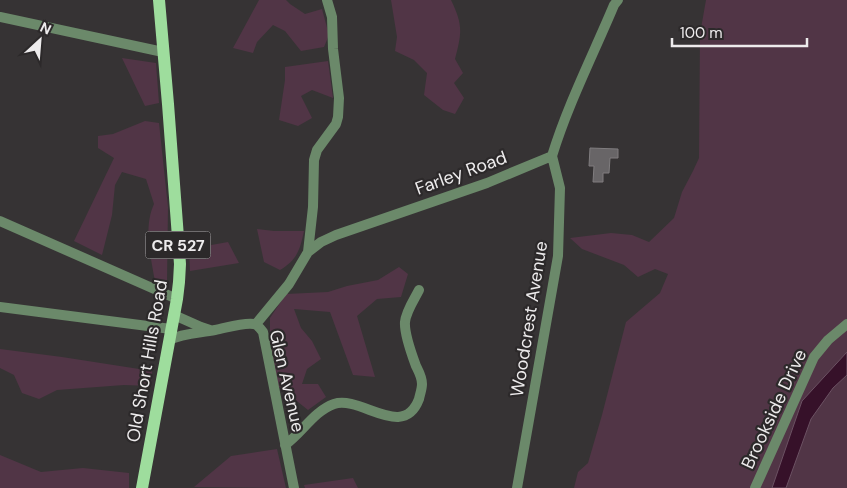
<svg xmlns="http://www.w3.org/2000/svg" width="847" height="488" viewBox="0 0 847 488" font-family="'DM Sans',sans-serif">
	<style>
		.green { fill: #513546 }
		.water { fill: #361129; stroke: #6d5264 }
		.building { fill: #686567; stroke: #807d7f }
		.lines { fill: none; stroke-linecap: round; stroke-linejoin: round }
		.minor { stroke: #6b896a; stroke-width: 10 }
		.major { stroke: #9edd9d; stroke-width: 12 }
		.labels { text-anchor: middle; dominant-baseline: central; stroke-width: 4.5; stroke-linejoin: round; paint-order: stroke }
		.shield { fill: #2c292a; stroke: #b3b1b2; stroke-width: 1 }
		.shield-label { font-size: 16px; font-weight: bold; fill: #edebec }
		.street-label { font-size: 18px; fill: #edebec; stroke: #2c292a }
	</style>
	<rect width="100%" height="100%" fill="#363334"/>
	<!-- green -->
	<path class="green" d="M259,0H286L290,4L305,14L322,9L329,35L324,47L301,51L285,31L273,25L257,42L253,53L233,48Z
		M391,0H451C463,25 462,32 455,59L463,73L454,83L464,98L455,114L443,110L424,95L427,73L414,60L395,51L397,37Z
		M706,0H847V352L802,401L772,488H574L578,472L588,463L602,415L626,322L660,293L668,274L655,269L638,277L624,265L582,249L570,238L611,233L632,235L649,242L674,218L682,192L693,171L699,158L700,34Z
		M122,58L156,63L159,103L145,106Z
		M328,61L333,98L312,90L301,96L312,118L298,126L279,120L285,80V67Z
		M145,121L159,123L168,207L167,283L155,282C151,257 143,228 154,204L146,179L122,172L115,185L112,215L102,255L74,241L114,158L98,148V136L113,134Z
		M257,229L274,231H304C300,250 297,260 280,270L264,262Z
		M228,242L239,263L190,271L189,249Z
		M399,267L408,274L401,297L377,299L357,316L375,377L353,375L330,312L294,309L301,328L312,341L321,359L307,369L302,384H318L326,397L308,410L278,386L270,341V318L286,294L328,292L347,286L378,280Z
		M0,349L62,357L152,371L151,386L124,385L57,390L39,399L22,393L14,375L0,368Z
		M847,375V488H786L811,419L833,388Z
		M277,449L286,488L194,487L231,456Z
		M0,455L41,472L83,468L129,473V488H0Z
		M353,478L358,488H305L304,485Z"/>
	<!-- water -->
	<path class="water" d="M847,352V375L833,388L811,419L786,488H772L802,401Z"/>
	<!-- building -->
	<path class="building" d="M590,148L618,149V158H610L609,173H603V182H593L594,166H589Z"/>
	<g class="lines">
		<!-- minor -->
		<path class="minor" d="M0,17L163,52
			M0,221L177,299
			M308,252L313,207L314,160L317,150L336,124L338,117L339,98L333,49L332,17L327,0
			M0,307L171,329
			M174,315L201,327L210,330
			M256,324L289,284L308,252L321,242L336,235L487,183L552,156C568,104 593,55 614,5L618,0
			M169,340C183,333 200,333 215,330C226,328 244,322 254,324C258,325 260,328 263,332L294,488
			M285,445C302,433 314,411 334,404C361,395 403,441 419,399C420,394 422,389 422,384C422,377 419,372 416,366C412,355 404,334 405,322C406,311 414,300 419,290
			M517,488L558,256L560,188L552,156
			M755,488L814,357L828,340L847,324"/>
		<!-- major -->
		<path class="major" d="M142,488L177,299L179,282L180,264L168,104L159,0"/>
	</g>
	<g class="labels">
		<!-- shield labels -->
		<rect class="shield" x="145.5" y="231.5" width="65" height="27" rx="4"/>
		<g class="shield-label">
			<text x="178" y="245">CR 527</text>
		</g>
		<!-- street labels -->
		<g class="street-label">
			<text transform="translate(461 173) rotate(-20)">Farley Road</text>
			<text transform="translate(529 319) rotate(-81)">Woodcrest Avenue</text>
			<text transform="translate(147 361) rotate(-80)">Old Short Hills Road</text>
			<text transform="translate(287 381) rotate(77)">Glen Avenue</text>
			<text transform="translate(774 409) rotate(-65)">Brookside Drive</text>
		</g>
	</g>
	<!-- north arrow -->
	<g transform="translate(40 40) rotate(26)" stroke="#2c292a" stroke-width="4" paint-order="stroke">
	<path d="M0-4L9 19L0 12L-9 19Z" fill="#edebec"/>
	<text y="-8" font-size="14" font-weight="bold" text-anchor="middle" fill="#edebec">N</text>
	</g>
	<!-- scale -->
	<path d="M672 38v8h135v-8" fill="none" stroke="#edebec" stroke-width="2.5"/>
	<text x="680" y="38" font-size="15" fill="#edebec" stroke="#2c292a" stroke-width="4" paint-order="stroke">100 m</text>
</svg>
